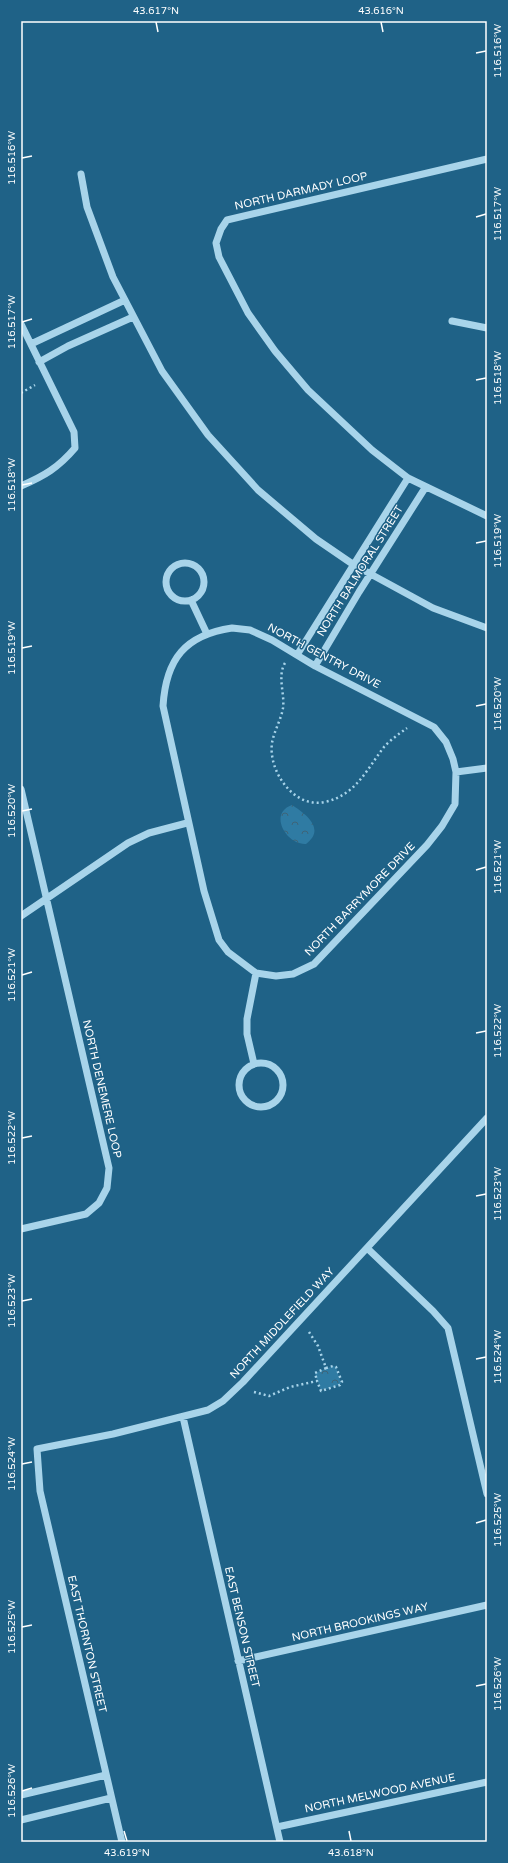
<svg xmlns="http://www.w3.org/2000/svg" width="508" height="1863" viewBox="0 0 508 1863" font-family="'Varela Round',sans-serif">
	<style>
		.forest { fill: url(#forest-crowns) }
		.lines { fill: none; stroke-linecap: round; stroke-linejoin: round }
		.path { stroke: #a8d4ea; stroke-width: 2.5; stroke-dasharray: 2 3; stroke-linecap: butt }
		.minor { stroke: #a8d4ea; stroke-width: 7 }
		.ticks { fill: none; stroke: #fff; stroke-width: 1.5 }
		.labels { text-anchor: middle; dominant-baseline: central; stroke-width: 3; stroke-linejoin: round; paint-order: stroke }
		.street-label { font-size: 11px; fill: #fff; stroke: #1f6287 }
		.neatline { fill: none; stroke: #fff; stroke-width: 1.5 }
		.ticks-label { font-size: 10px; text-anchor: middle; fill: #fff }
	</style>
	<defs>
		<pattern id="forest-crowns" width="20" height="18" patternUnits="userSpaceOnUse"><rect width="20" height="18" fill="#2f7ba3"/><path d="M2 6a3 3 0 1 1 6 0M12 15a3 3 0 1 1 6 0" fill="none" stroke="#3e6478"/></pattern>
	</defs>
	<rect width="100%" height="100%" fill="#1f6287"/>
	<!-- forest -->
	<path class="forest" d="M292,805C306,814 326,829 306,844C286,845 268,813 292,805Z
		M333,1366L336,1367L341,1384L321,1391L315,1373Z"/>
	<g class="lines">
		<!-- path -->
		<path class="path" d="M21,393L35,385
			M285,663C277,676 285,694 283,708C281,720 274,731 272,743C268,771 294,809 325,802C356,795 367,769 384,747C390,740 399,734 407,728
			M309,1332L318,1346L326,1368L315,1373L317,1381
			M254,1392L269,1396L290,1387L317,1381L321,1391L340,1385L342,1382L336,1367L333,1366L326,1368"/>
		<!-- minor -->
		<path class="minor" d="M487,159L227,220L221,229L216,243L219,257L248,313L275,351L308,390L372,450L408,478L487,516
			M81,174L87,207L113,277L162,371L208,435L258,490L316,539L354,565L433,608L487,628
			M452,321L487,328
			M21,324L74,432L75,448C58,468 44,476 21,486
			M31,344L125,300
			M39,362L68,346L133,317
			M166 582a19 19 0 1 1 38 0a19 19 0 1 1-38 0Z
			M191,600L207,634
			M232,628L250,630L272,640L315,666L434,727L446,742L453,759L456,772L455,804L442,826L427,845L314,964L293,974L276,976L256,973L228,952L219,940L204,891L163,706C166,659 185,635 232,628Z
			M297,655L408,478
			M315,666L359,592L425,488
			M456,772L487,768
			M21,789L109,1168L107,1188L99,1203L86,1214L21,1229
			M21,916L128,843L149,833L187,823
			M239 1085a22 22 0 1 1 44 0a22 22 0 1 1-44 0Z
			M254,1064L247,1034V1019L256,973
			M367,1248L433,1311L448,1328L487,1494
			M183,1417L280,1842
			M238,1661L487,1605
			M21,1795L106,1775
			M21,1820L111,1798
			M277,1827L487,1782
			M122,1842L40,1491L37,1449L113,1434L208,1410L223,1401L243,1382L487,1118"/>
	</g>
	<!-- ticks -->
	<path class="ticks" d="M156,22L158,32M381,22L383,32M476,53L486,51M22,158L32,156M476,217L486,214M22,322L32,319M476,380L486,378M22,485L32,483M476,543L486,541M22,648L32,646M476,706L486,704M22,811L32,809M476,870L486,867M22,975L32,972M476,1033L486,1031M22,1138L32,1136M476,1196L486,1194M22,1301L32,1299M476,1359L486,1357M22,1464L32,1462M476,1523L486,1520M22,1627L32,1625M476,1686L486,1684M22,1791L32,1788M124,1831L127,1841M349,1831L351,1841"/>
	<g class="labels">
		<!-- street labels -->
		<g class="street-label">
			<text transform="translate(301 191) rotate(-13)">NORTH DARMADY LOOP</text>
			<text transform="translate(360 571) rotate(-58)">NORTH BALMORAL STREET</text>
			<text transform="translate(324 656) rotate(28)">NORTH GENTRY DRIVE</text>
			<text transform="translate(360 899) rotate(-46)">NORTH BARRYMORE DRIVE</text>
			<text transform="translate(102 1089) rotate(77)">NORTH DENEMERE LOOP</text>
			<text transform="translate(282 1323) rotate(-47)">NORTH MIDDLEFIELD WAY</text>
			<text transform="translate(360 1622) rotate(-13)">NORTH BROOKINGS WAY</text>
			<text transform="translate(242 1627) rotate(77)">EAST BENSON STREET</text>
			<text transform="translate(87 1644) rotate(77)">EAST THORNTON STREET</text>
			<text transform="translate(380 1793) rotate(-12)">NORTH MELWOOD AVENUE</text>
		</g>
	</g>
	<!-- border -->
	<rect width="508" height="1863" fill="none" stroke="#1f6287" stroke-width="44"/>
	<rect x="22" y="22" width="464" height="1819" class="neatline"/>
	<g class="ticks-label">
		<text x="156" y="14">43.617°N</text>
		<text x="381" y="14">43.616°N</text>
		<text transform="translate(497 51) rotate(-90)" y="4">116.516°W</text>
		<text transform="translate(11 158) rotate(-90)" y="4">116.516°W</text>
		<text transform="translate(497 214) rotate(-90)" y="4">116.517°W</text>
		<text transform="translate(11 322) rotate(-90)" y="4">116.517°W</text>
		<text transform="translate(497 378) rotate(-90)" y="4">116.518°W</text>
		<text transform="translate(11 485) rotate(-90)" y="4">116.518°W</text>
		<text transform="translate(497 541) rotate(-90)" y="4">116.519°W</text>
		<text transform="translate(11 648) rotate(-90)" y="4">116.519°W</text>
		<text transform="translate(497 704) rotate(-90)" y="4">116.520°W</text>
		<text transform="translate(11 811) rotate(-90)" y="4">116.520°W</text>
		<text transform="translate(497 867) rotate(-90)" y="4">116.521°W</text>
		<text transform="translate(11 975) rotate(-90)" y="4">116.521°W</text>
		<text transform="translate(497 1031) rotate(-90)" y="4">116.522°W</text>
		<text transform="translate(11 1138) rotate(-90)" y="4">116.522°W</text>
		<text transform="translate(497 1194) rotate(-90)" y="4">116.523°W</text>
		<text transform="translate(11 1301) rotate(-90)" y="4">116.523°W</text>
		<text transform="translate(497 1357) rotate(-90)" y="4">116.524°W</text>
		<text transform="translate(11 1464) rotate(-90)" y="4">116.524°W</text>
		<text transform="translate(497 1520) rotate(-90)" y="4">116.525°W</text>
		<text transform="translate(11 1627) rotate(-90)" y="4">116.525°W</text>
		<text transform="translate(497 1684) rotate(-90)" y="4">116.526°W</text>
		<text transform="translate(11 1791) rotate(-90)" y="4">116.526°W</text>
		<text x="127" y="1856">43.619°N</text>
		<text x="351" y="1856">43.618°N</text>
	</g>
</svg>
